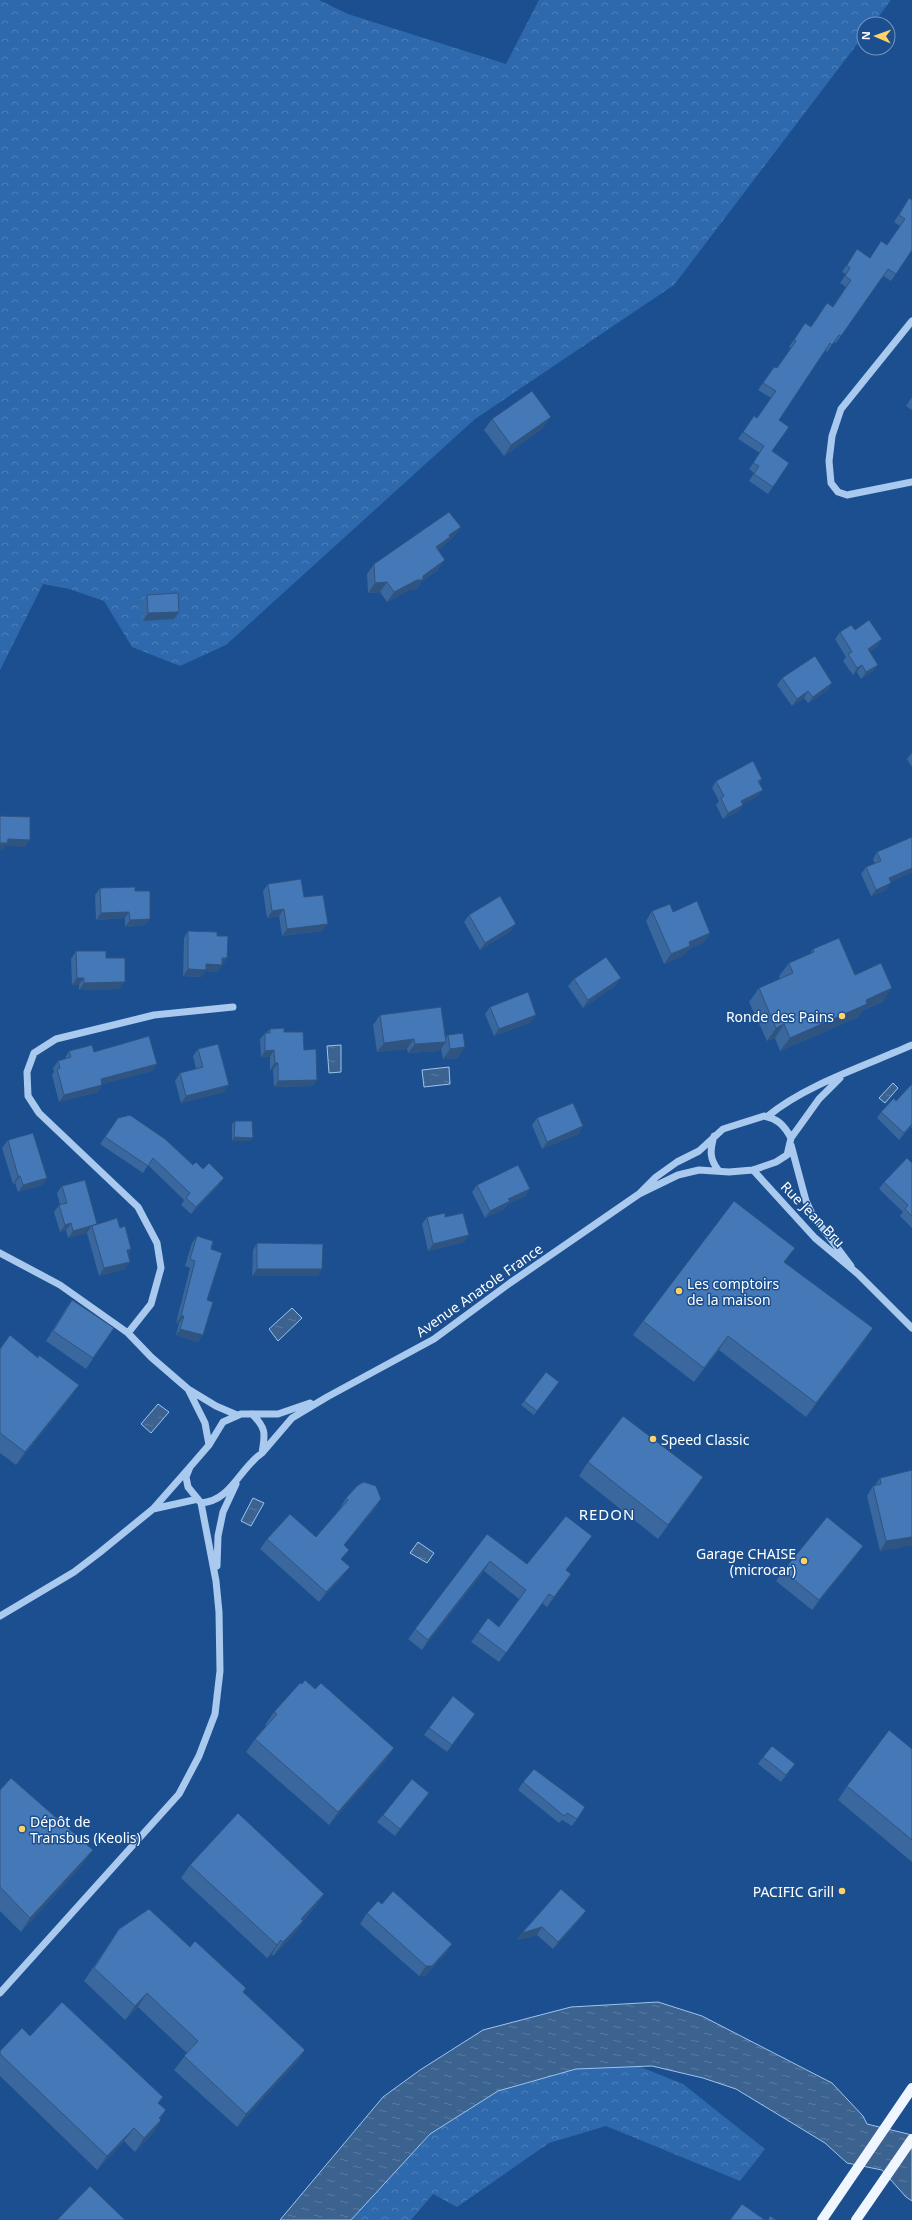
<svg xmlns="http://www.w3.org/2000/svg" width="912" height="2220" viewBox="0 0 912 2220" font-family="'Noto Sans',sans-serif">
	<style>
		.forest { fill: url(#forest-crowns) }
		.water { fill: url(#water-ripples); stroke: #9cc4f0 }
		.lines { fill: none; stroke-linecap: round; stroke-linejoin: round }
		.minor { stroke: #a9c9ee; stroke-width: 7 }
		.major { stroke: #f0f6ff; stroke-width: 10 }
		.wall { fill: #3a679d }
		.shaded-wall { fill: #305480 }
		.building { fill: #4478b7; stroke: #305480 }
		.poi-dot { fill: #ffd166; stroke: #1b4f8f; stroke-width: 1.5 }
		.labels { text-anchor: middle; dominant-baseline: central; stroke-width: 3; stroke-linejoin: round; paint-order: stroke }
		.poi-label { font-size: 14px; fill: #fff; stroke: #1b4f8f; text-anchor: end }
		.street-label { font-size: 14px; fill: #fff; stroke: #1b4f8f }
		.neighbourhood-label { font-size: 15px; letter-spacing: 1px; fill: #fff; stroke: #1b4f8f }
	</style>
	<defs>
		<pattern id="forest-crowns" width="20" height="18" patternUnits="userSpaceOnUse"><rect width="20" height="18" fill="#2e69ad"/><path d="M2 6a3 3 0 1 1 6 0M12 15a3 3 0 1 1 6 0" fill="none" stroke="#4d80b9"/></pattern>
		<pattern id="water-ripples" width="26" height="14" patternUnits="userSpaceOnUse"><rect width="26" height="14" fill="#3c6290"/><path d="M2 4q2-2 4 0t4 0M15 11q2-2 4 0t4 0" fill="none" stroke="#597aa1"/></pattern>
	</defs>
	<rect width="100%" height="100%" fill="#1b4f8f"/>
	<!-- forest -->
	<path class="forest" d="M0,0H319L348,14L506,64L539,0H891L873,24H864V35L674,285L475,419L226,645L180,666L132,647L104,601L69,589L43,584L0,670Z
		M638,2066L683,2084L765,2149L740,2181L606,2126L549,2143L457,2207L433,2194L411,2220H351L430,2134L498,2091L576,2069Z"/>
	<!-- water -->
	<path class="water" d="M341,1045V1072L329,1073L327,1046Z
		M449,1067L450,1084L424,1087L422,1070Z
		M893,1083L898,1088L885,1103L879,1098Z
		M292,1308L302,1318L278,1341L269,1329Z
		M158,1404L169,1412L151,1433L141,1424Z
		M253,1498L264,1503L251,1526L241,1521Z
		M418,1542L434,1553L427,1563L410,1553Z
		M658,2002L702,2016L832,2083L863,2116L867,2124L912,2135V2201L906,2197L882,2170L847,2163L825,2143L736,2089L703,2078L652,2066L576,2069L498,2091L430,2134L351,2220H280L383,2097L420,2070L483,2030L571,2007Z"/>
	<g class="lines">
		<!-- minor -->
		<path class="minor" d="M912,321L841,409L832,436L829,461L831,483L838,492L847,495L912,482
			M768,1116C805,1085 867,1065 912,1045
			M714,1136C710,1150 709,1159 719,1171
			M791,1138L819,1099L840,1078
			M791,1145L806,1201L812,1214L851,1266
			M753,1170L815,1238L858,1274L912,1328
			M0,1253L60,1285L128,1333L151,1357L188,1389L216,1406L237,1415
			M128,1333L151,1304L161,1268L157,1243L138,1207L39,1113L28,1096L27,1072L34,1053L56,1039L154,1015L233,1007
			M189,1391L205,1423L209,1445
			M262,1453L292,1418L327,1397L434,1339L510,1283L639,1194L678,1175L699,1170L729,1172L753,1170L776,1162L787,1155L791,1138C784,1125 778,1119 764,1116L723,1129L699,1151L677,1162L656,1177L639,1194
			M201,1503L188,1487L186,1477L190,1467L209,1445L223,1422L241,1414H278L310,1403
			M201,1503C231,1501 239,1469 262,1453C265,1434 267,1429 252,1414
			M153,1509L198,1499
			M217,1566L218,1536L223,1512L236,1484
			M0,1616L74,1572L99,1553L153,1509L190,1467
			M0,1993L179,1794L199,1756L215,1714L220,1671L219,1612L216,1581L201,1503"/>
		<!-- major -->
		<path class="major" d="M822,2220L912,2088
			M856,2220L912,2139"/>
	</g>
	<!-- wall -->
	<path class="wall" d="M909,198L912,250L891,281L883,276L836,343L834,342L827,352L825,350L779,420L772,451L789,463L768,494L749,481L754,473L749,469L760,453L738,439L754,416L757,418L771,398L758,390L774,367L777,368L791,348L789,347L805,323L811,327L833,307L846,287L840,283L846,274L842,272L857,249L870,258L887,245L900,226L894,222Z
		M912,397V410L906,406Z
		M492,419L543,428L504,456L484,430Z
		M454,537L447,542L443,547L438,550V570L421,582L416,590H410L387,602L380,592L368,593L367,574L374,564Z
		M147,595L179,612L174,619L143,621L142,602Z
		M855,630L882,639L877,646L869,652L878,665L873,671L861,679L857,672L853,675L843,661L846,657L835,639L840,632Z
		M782,678L828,690L808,703L804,698L792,706L777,685Z
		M912,753V767L907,759Z
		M762,779L759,783L763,790L758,796L743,804L739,811L723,819L716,805L719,801L712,788L716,781Z
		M912,837V872L890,882L886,890L871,896L861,874L866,867L875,864L873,859L877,852Z
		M268,884L304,897L322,931L282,936L279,916L267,918L263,891Z
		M100,888L135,891L146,925L125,927V918L96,920L95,895Z
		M652,911L673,912L710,933L704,942L689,949L684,955L664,964L646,921Z
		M469,915L511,931L480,950L464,922Z
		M188,931L217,936L227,958L217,972L205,971L201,977L183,976L184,938Z
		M813,949L855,975L883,1002L863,1010L858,1017L780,1051L775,1038L767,1041L749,1002L759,988L780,979L779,976L789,963L810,954Z
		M76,951L106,958L120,989L79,990V985H72L71,959Z
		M574,979L616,985L583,1008L568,986Z
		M490,1007L531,1022L494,1036L485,1014Z
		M380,1015L445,1039L448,1035L458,1058L443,1059L441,1048L439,1051L408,1053L407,1049L377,1052L373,1025Z
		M270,1029L284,1032L317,1080L313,1086L274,1087L273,1070H270V1057H261L260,1039L265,1033H266Z
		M198,1049L224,1092L181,1103L175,1081L180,1073L196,1069L193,1056Z
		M69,1051L94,1052L157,1064L152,1071L102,1084V1085L98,1092L59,1102L52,1075L54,1072L53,1068L58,1061L65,1059V1058Z
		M912,1084V1128L911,1127L899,1140L877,1118L881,1112L896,1101Z
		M118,1118L193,1165L219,1185L191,1214L181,1205L184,1200L148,1165L143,1173L100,1144Z
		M537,1118L583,1126L578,1134L542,1149L532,1125Z
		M235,1121L250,1141H232V1124Z
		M8,1140L47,1178L42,1185L18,1192L15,1183L13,1184L2,1148Z
		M912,1163V1228L900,1216L903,1212L879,1189L884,1182Z
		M477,1185L530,1189L525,1196L508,1204L504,1209L485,1218L472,1192Z
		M62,1186L97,1224L120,1228L131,1249L128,1254L130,1262L124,1269L99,1276L87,1233L68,1238L66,1230L60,1232L54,1212L59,1205H60L57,1193Z
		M427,1217H445L469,1235L464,1242L428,1251L422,1224Z
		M197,1236L211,1249L207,1300L203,1335L198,1342L176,1335L179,1323H176L190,1268L185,1266L192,1243Z
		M257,1243L318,1276H252L253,1250Z
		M785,1263L864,1342L806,1417L719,1350L694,1382L633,1335L643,1321Z
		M72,1300L114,1328L86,1369L46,1341L65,1310Z
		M0,1349L38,1358L79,1385L70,1398L16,1465L0,1453Z
		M546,1372L559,1382L534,1415L521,1405Z
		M588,1462L694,1491L658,1539L579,1476Z
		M912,1470V1545L880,1551L867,1496L873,1486L875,1485L880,1478Z
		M346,1498L375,1509L344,1545L342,1560L343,1576L319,1602L260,1549L267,1539L316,1537L340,1509V1508Z
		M487,1534L527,1564L567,1571L571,1574L547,1607L542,1603L499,1662L471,1642L488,1618L499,1627L519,1599L484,1571L422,1650L408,1639Z
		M863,1546L855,1557L812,1610L776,1581L783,1571Z
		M302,1684L315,1689L386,1760L329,1825L246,1752L255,1739L267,1726L265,1725L274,1712Z
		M475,1714L447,1752L424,1735L429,1728Z
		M912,1749V1862L838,1800L847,1786Z
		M763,1757L790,1771L781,1782L758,1764Z
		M523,1782L577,1819L572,1826L562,1820L559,1823L518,1790Z
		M0,1790L83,1864L21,1932L0,1911Z
		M429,1793L424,1800L395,1836L377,1822L383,1815Z
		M190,1865L324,1894L315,1907L303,1921L294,1934L273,1956L272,1954L267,1958L181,1878Z
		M561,1889L581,1918L553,1949L537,1935L517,1940L522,1933Z
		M382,1904L452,1944L445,1954L425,1976H419L360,1924L367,1913Z
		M119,1929L190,1947L246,1988L243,1992L305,2050L296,2063L237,2127L174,2070L187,2053L159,2027L138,2007L125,2020L84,1981Z
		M30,2036L158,2103L166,2110L160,2119L161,2120L152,2134L135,2152L124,2141L97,2170L0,2076V2051Z"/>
	<!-- shaded-wall -->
	<path class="shaded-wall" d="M551,417L543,428L504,456L511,445Z
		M461,527L454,537L447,542L443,547L429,557L436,547L449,535Z
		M445,560L438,570L421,582L416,590H410L387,602L394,592L423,576Z
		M387,582L380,592L368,593L375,583Z
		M179,612L174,619L143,621L148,613Z
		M882,639L877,646L863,656L868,649Z
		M862,665L857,672L853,675L857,668Z
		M878,665L873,671L861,679L866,672Z
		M832,683L828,690L808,703L813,697Z
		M808,691L804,698L792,706L797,699Z
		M763,790L758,796L736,808L741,801Z
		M743,805L739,811L723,819L728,813Z
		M8,839L30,840L25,847L5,846L3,850H0V843Z
		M912,868V872L884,885L889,878Z
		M891,883L886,890L871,896L876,890Z
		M284,909L279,916L267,918L272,911Z
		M129,912L125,918L96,920L101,913Z
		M150,919L146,925L125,927L130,920Z
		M328,924L322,931L282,936L287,929Z
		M516,924L511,931L480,950L485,943Z
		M710,933L704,942L689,949L684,955L664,964L671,954L689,942Z
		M222,958H227L222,965H221H222L217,972L205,971L201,977L183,976L188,969L206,964Z
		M77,978H84L79,985H72Z
		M621,978L616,985L583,1008L588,1000Z
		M125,982L120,989L79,990L84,983Z
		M892,988L883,1002L863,1010L858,1017L780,1051L790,1038L866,1000Z
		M536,1015L531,1022L494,1036L499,1029Z
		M784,1024L775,1038L767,1041L776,1028Z
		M414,1039L407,1049L377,1052L384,1043Z
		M446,1042L439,1051L408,1053L415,1044Z
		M465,1047L458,1058L443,1059L450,1049Z
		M274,1050L270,1057H261L265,1051Z
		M275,1063H278L273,1070H270Z
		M157,1064L152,1071L96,1086L101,1079Z
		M317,1080L313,1086L274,1087L278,1081Z
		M102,1085L98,1092L59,1102L64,1095Z
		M229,1085L224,1092L181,1103L186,1096Z
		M912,1124L911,1127L899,1140L904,1133Z
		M583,1126L578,1134L542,1149L547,1142Z
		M234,1137L253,1138L250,1141H232Z
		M18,1176H20L15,1183L13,1184Z
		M47,1178L42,1185L18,1192L23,1185Z
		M224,1178L219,1185L191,1214L196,1207Z
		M530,1189L525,1196L508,1204L504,1209L485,1218L490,1211L508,1199Z
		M71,1223L66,1230L60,1232L65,1225Z
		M92,1226L87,1233L68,1238L73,1231Z
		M469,1235L464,1242L428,1251L433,1244Z
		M131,1249L126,1256L127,1250Z
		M130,1262L124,1269L99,1276L104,1268Z
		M257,1269H322L318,1276H252Z
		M181,1316H184L179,1323H176Z
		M873,1328L864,1342L806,1417L816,1403Z
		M180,1329L203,1335L198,1342L176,1335Z
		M728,1336L719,1350L694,1382L704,1368Z
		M79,1385L70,1398L16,1465L25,1452Z
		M703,1477L694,1491L658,1539L668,1525Z
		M381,1499L375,1509L337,1554L344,1545Z
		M912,1537V1545L880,1551L886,1541Z
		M863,1546L855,1557L812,1610L819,1600Z
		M490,1561L484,1571L422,1650L428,1640Z
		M350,1567L343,1576L319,1602L326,1592Z
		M571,1574L565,1584L547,1607L554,1597Z
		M394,1748L386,1760L329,1825L338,1812Z
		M795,1764L790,1771L781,1782L786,1775Z
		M429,1793L424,1800L395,1836L400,1829Z
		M93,1850L83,1864L21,1932L30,1918Z
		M324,1894L315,1907L292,1932L301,1919Z
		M586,1911L581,1918L553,1949L558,1942Z
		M303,1921L294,1934L273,1956L283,1942Z
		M542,1927L537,1935L517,1940L522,1933Z
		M281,1940L272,1954L267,1958L277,1945Z
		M452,1944L445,1954L425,1976H419L426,1966Z
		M147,1993L138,2007L125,2020L135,2006Z
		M305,2050L296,2063L237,2127L246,2114Z
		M166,2110L156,2124L159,2118Z
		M161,2120L152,2134L135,2152L144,2138Z
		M134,2128L124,2141L97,2170L107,2156Z"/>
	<!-- building -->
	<path class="building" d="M909,198L912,200V250L896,274L888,269L841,336L839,335L832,345L830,343L779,420L789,427L772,451L789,463L773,487L754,474L759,466L753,463L764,446L743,432L754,416L757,418L776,391L763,383L774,367L777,368L796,341L794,340L805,323L811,327L827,303L833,307L851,280L845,276L850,268L847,265L857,249L870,258L881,241L887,245L905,219L899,215Z
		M532,391L551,417L511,445L492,419Z
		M449,512L461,527L449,535L450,537L436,547L445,560L423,576V580H417L394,592L387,582L375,583L374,564Z
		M178,593L179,612L148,613L147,595Z
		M869,620L882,639L868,649L878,665L866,672L862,665L857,668L848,654L852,652L840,632L851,625L855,630Z
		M815,656L832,683L813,697L808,691L797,699L782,678Z
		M753,761L762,779L758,781L763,790L741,801L743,805L728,813L721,798L724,796L716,781Z
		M0,816L30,817V840L8,839L7,843H0Z
		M912,837V868L889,878L891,883L876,890L866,867L881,861L877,852Z
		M301,879L304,897L323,895L328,924L287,929L284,909L272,911L268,884Z
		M135,887V891H150V919L130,920L129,912L101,913L100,888Z
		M500,896L516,924L485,943L469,915Z
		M697,901L710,933L689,942L690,946L671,954L652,911L670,904L673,912Z
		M188,931L217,932V936H228L227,958H222V965L206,964V970L188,969Z
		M839,938L855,975L881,963L892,988L866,1000L867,1004L790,1038L784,1024L776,1028L759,988L793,973L789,963L814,952L813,949Z
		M76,951H106V958H125V982L84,983V978H77Z
		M606,957L621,978L588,1000L574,979Z
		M528,992L536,1015L499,1029L490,1007Z
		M441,1007L446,1042L415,1044L414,1039L384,1043L380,1015Z
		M284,1028V1032H303L304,1050L316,1049L317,1080L278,1081V1063H275L274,1050L265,1051V1033H270V1029Z
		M463,1033L465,1047L450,1049L448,1035Z
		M149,1036L157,1064L101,1079L102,1085L64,1095L57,1069L60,1068L58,1061L71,1057L69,1051L92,1045L94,1052Z
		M218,1044L229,1085L186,1096L180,1073L203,1067L198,1049Z
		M912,1084V1124L904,1133L881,1112L894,1098L896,1101Z
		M573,1103L583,1126L547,1142L537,1118Z
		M130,1115L165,1139L193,1165L196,1162L203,1169L209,1163L224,1178L196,1207L186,1198L190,1193L153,1158L148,1166L105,1137L118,1118Z
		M235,1121H252L253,1138L234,1137Z
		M33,1133L47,1178L23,1185L20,1176H18L8,1140Z
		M907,1158L912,1163V1216L905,1209L908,1205L884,1182Z
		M518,1165L530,1189L508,1199L510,1201L490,1211L477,1185Z
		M85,1180L97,1224L73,1231L71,1223L65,1225L59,1205L67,1203L62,1186Z
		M734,1201L795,1248L784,1262L873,1328L816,1403L728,1336L704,1368L643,1321Z
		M445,1213V1217L463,1213L469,1235L433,1244L427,1217Z
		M117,1218L120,1228L125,1226L131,1249L127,1250L130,1262L104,1268L92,1226Z
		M197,1236L213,1241L211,1249L222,1253L207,1300L213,1302L203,1335L180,1329L184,1316H181L195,1261L190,1259Z
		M257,1243L323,1244L322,1269H257Z
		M72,1300L114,1328L93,1358L53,1331Z
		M10,1335L38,1358L39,1355L79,1385L25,1452L0,1433V1349Z
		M546,1372L559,1382L537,1411L524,1401Z
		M623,1416L703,1477L668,1525L588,1462Z
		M912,1470V1537L886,1541L873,1486L881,1484L880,1478Z
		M364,1482L376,1486L381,1499L344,1545L349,1550L341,1559L350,1567L326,1592L267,1539L290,1514L316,1537L348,1500L346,1498L358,1485Z
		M566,1516L592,1536L566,1570L571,1574L554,1597L549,1594L506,1653L478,1632L488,1618L499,1627L526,1590L490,1561L428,1640L415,1629L487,1534L527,1564Z
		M827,1517L863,1546L819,1600L783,1571Z
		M305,1680L315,1689L321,1683L394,1748L338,1812L255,1739L277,1714L274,1712L300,1683L302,1684Z
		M453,1696L475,1714L452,1745L429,1728Z
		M889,1730L912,1749V1840L847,1786Z
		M772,1746L795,1764L786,1775L763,1757Z
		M534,1769L585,1807L577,1819L567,1813L564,1816L523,1782Z
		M11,1778L93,1850L30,1918L0,1887V1790Z
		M412,1779L429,1793L400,1829L383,1815Z
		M238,1813L324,1894L301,1919L303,1921L283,1942L281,1940L277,1945L190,1865Z
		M561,1889L586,1911L558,1942L542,1927L522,1933Z
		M393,1891L452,1944L432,1966H426L367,1913L378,1901L382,1904Z
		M149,1909L190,1947L195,1941L246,1988L243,1992L305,2050L246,2114L184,2056L198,2041L168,2013L147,1993L135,2006L94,1968L119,1929Z
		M62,2002L163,2097L158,2103L166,2110L159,2118L161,2120L144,2138L134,2128L107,2156L0,2054V2051L22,2028L30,2036Z
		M90,2186L125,2220H57Z
		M742,2204L765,2220H730Z
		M770,2216L776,2220H768Z"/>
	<!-- markers -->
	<g class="poi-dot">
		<circle cx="842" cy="1016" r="4"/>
		<circle cx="679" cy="1291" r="4"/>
		<circle cx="653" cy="1439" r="4"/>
		<circle cx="804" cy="1561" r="4"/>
		<circle cx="22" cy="1829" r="4"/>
		<circle cx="842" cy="1891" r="4"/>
	</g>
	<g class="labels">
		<!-- poi labels -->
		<g class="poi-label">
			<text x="834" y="1016">Ronde des Pains</text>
			<text x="687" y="1283" text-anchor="start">Les comptoirs<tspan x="687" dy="16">de la maison</tspan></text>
			<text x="661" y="1439" text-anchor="start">Speed Classic</text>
			<text x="796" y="1553">Garage CHAISE<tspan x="796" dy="16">(microcar)</tspan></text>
			<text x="30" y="1821" text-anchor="start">Dépôt de<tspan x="30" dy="16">Transbus (Keolis)</tspan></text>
			<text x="834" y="1891">PACIFIC Grill</text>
		</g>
		<!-- street labels -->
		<g class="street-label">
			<text transform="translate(813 1214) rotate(46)">Rue Jean Bru</text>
			<text transform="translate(479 1290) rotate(-35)">Avenue Anatole France</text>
		</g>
		<!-- neighbourhood labels -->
		<g class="neighbourhood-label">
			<text x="607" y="1514">REDON</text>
		</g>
	</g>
	<!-- north arrow -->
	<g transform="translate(876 36) rotate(272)"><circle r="19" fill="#1b4f8f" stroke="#7695bc"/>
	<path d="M0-3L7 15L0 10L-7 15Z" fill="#ffd166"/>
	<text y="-6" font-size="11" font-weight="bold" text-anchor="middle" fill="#ffffff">N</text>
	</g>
</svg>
